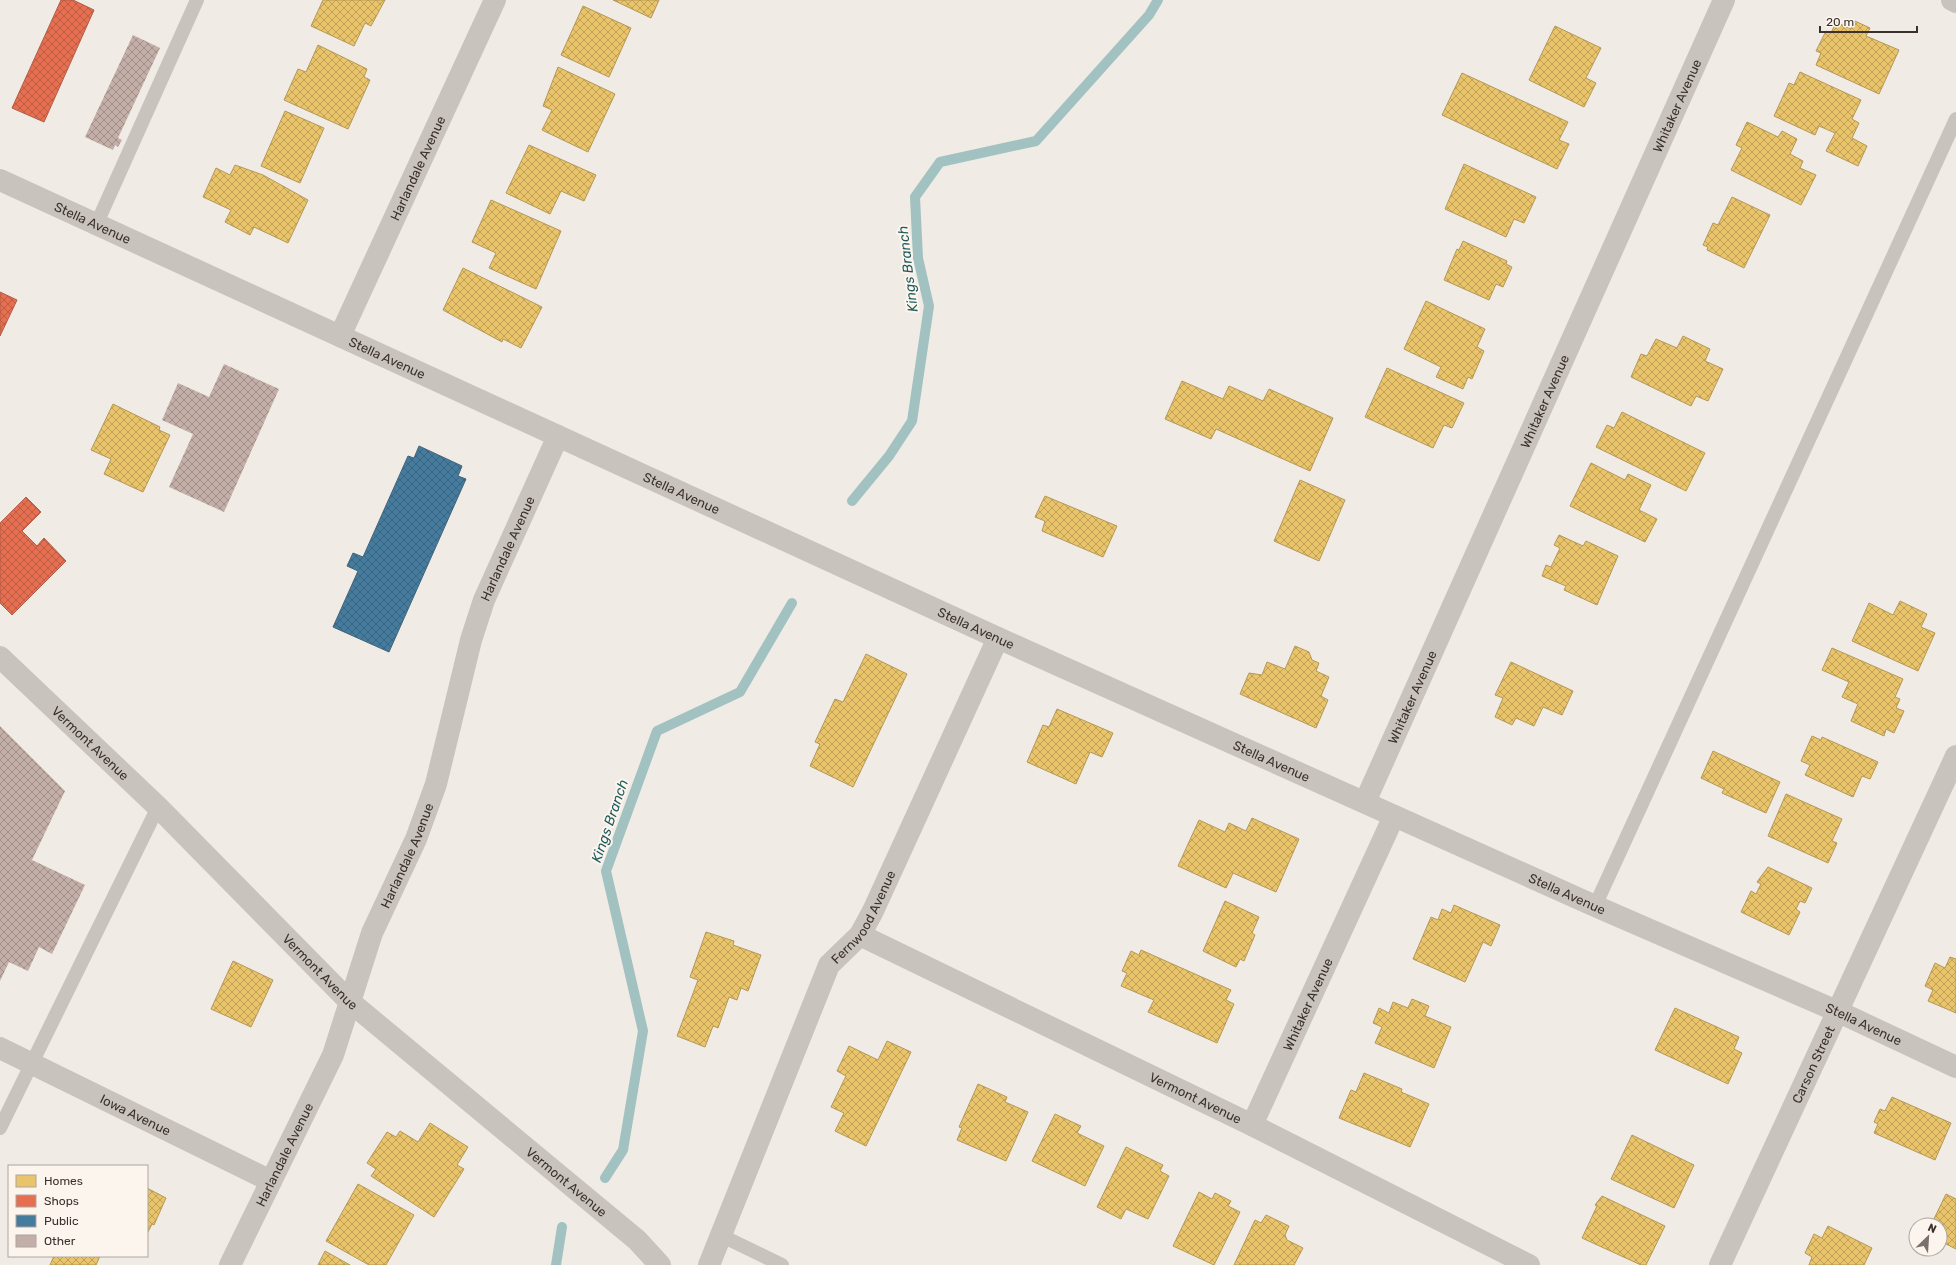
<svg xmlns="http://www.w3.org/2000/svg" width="1956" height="1265" viewBox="0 0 1956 1265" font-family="Rubik,sans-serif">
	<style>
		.homes { fill: url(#homes-cross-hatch); stroke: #b59857 }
		.shops { fill: url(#shops-cross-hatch); stroke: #b35c46 }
		.public { fill: url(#public-cross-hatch); stroke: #42647b }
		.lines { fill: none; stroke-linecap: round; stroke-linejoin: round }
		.stream { stroke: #a1c2c1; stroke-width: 10 }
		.building { fill: url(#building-cross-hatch) }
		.lane { stroke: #c9c3be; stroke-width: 14 }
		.street { stroke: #c9c3be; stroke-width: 22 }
		.labels { text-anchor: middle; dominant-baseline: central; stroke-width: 4; stroke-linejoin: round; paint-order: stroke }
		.street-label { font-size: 13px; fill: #3b302b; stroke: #fbf5ee }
		.water-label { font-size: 14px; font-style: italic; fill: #1f5a5e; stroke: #fbf5ee }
	</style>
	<defs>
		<pattern id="homes-cross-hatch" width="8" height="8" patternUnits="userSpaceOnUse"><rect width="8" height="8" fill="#e9c46a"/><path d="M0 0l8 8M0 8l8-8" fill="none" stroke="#bea057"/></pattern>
		<pattern id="shops-cross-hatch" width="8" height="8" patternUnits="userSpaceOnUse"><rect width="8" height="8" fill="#e76f51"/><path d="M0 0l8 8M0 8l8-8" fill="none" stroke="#bc5c43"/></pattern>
		<pattern id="public-cross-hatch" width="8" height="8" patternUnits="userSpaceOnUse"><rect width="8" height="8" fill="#457b9d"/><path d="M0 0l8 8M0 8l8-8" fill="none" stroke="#3b6580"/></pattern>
		<pattern id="building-cross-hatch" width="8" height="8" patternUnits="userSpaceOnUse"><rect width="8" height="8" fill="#c3afa7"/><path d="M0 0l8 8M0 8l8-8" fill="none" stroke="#a08f88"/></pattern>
	</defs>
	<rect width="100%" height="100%" fill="#f0ebe5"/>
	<!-- homes -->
	<path class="homes" d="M323,0H385L371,26L365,23L354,46L311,26Z
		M613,0H659L651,18Z
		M583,6L631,28L609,77L561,55Z
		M1855,21L1870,28L1866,36L1899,50L1879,94L1816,65L1821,53L1816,51L1826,31L1831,33L1836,22L1851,29Z
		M1555,26L1601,48L1586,78L1596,83L1584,107L1529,80Z
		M318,45L367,69L364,77L370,80L348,129L284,100L298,69L306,72Z
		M558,67L615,94L588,152L542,130L552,110L543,106Z
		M1800,72L1861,100L1852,119L1859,123L1852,138L1867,146L1858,166L1826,151L1835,133L1819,126L1815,135L1774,116L1789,83L1794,85Z
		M1462,73L1568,122L1559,140L1569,144L1557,169L1442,115Z
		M285,111L324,128L300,183L261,166Z
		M1747,122L1778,137L1782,131L1797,139L1790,154L1803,161L1800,168L1816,175L1801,205L1731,170L1742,148L1736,145Z
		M529,145L596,175L584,201L561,191L550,214L506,193Z
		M1464,164L1536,197L1524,223L1514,219L1506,237L1445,209Z
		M235,165L263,175L308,200L288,243L254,227L250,235L225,222L231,210L203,197L216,168L230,175Z
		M1732,197L1770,215L1744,268L1707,250L1708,247L1703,245L1713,223L1718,225Z
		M491,200L561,231L536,289L489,268L496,253L472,242Z
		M1463,241L1507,261L1506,264L1512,267L1503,287L1496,284L1489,300L1444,280L1457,249L1459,250Z
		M463,268L542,307L521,348L503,339L502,342L443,310Z
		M1426,301L1485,329L1477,347L1484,351L1472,379L1468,377L1463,389L1436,377L1441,367L1404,349Z
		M1683,336L1710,349L1705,361L1723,369L1708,401L1696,396L1691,406L1631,377L1641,354L1647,356L1656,339L1677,348Z
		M1387,368L1464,403L1452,428L1444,425L1433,448L1365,417Z
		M1182,381L1223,399L1229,386L1263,401L1269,389L1333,418L1310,471L1216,429L1211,439L1165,419Z
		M113,404L160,427L159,430L170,435L143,492L104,474L111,459L91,450Z
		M1622,412L1705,453L1686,491L1596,447L1607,425L1614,428Z
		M1591,463L1625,480L1628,474L1651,485L1639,510L1657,519L1645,542L1570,506Z
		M1300,480L1345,500L1319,561L1274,541Z
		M1045,496L1117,526L1103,557L1042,531L1045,521L1035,517Z
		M1559,535L1583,546L1586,541L1618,556L1597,605L1564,590L1566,586L1542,576L1546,565L1551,567L1560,548L1554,545Z
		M1900,601L1927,614L1921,627L1935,633L1918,671L1852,641L1869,603L1893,615Z
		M1295,646L1309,652L1312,660L1319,663L1316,671L1329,677L1321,696L1328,700L1316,728L1240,694L1249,673L1262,675L1267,662L1285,669Z
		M1832,648L1903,679L1895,697L1900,699L1896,708L1904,711L1894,733L1886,729L1884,736L1851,721L1858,704L1842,697L1849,682L1822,670Z
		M866,654L907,674L853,787L810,766L820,744L815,742L835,699L843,702Z
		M1511,662L1573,691L1562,715L1543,707L1534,726L1516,718L1512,725L1495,717L1503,698L1495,695Z
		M1057,709L1113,733L1102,757L1090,752L1076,784L1027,762L1043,725L1049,727Z
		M1812,736L1821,740L1822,737L1878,762L1870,779L1862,776L1853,797L1805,775L1810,765L1801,761Z
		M1713,751L1780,782L1766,813L1722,793L1724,789L1701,778Z
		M1786,794L1842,819L1832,841L1837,843L1828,863L1768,836Z
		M1252,818L1299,839L1276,892L1233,873L1226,888L1178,866L1199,820L1225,832L1229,823L1246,831Z
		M1768,867L1812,888L1805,903L1800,901L1796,909L1800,912L1789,935L1741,912L1751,891L1756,894L1761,884L1757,882Z
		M1225,901L1259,917L1252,933L1255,935L1244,961L1240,959L1236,967L1203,951Z
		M1454,905L1500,925L1491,946L1483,942L1465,982L1413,959L1431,917L1438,920L1442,909L1451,913Z
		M706,932L734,941L733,945L761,955L748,991L741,988L737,1000L729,997L718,1028L713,1026L705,1047L677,1036L698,980L690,977Z
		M1141,950L1231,990L1226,1000L1234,1004L1217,1043L1148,1012L1154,1000L1121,986L1127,973L1122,971L1131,951L1139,955Z
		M1950,957L1956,959V1013L1928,1001L1933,990L1925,986L1935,963L1945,968Z
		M233,961L273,980L251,1027L211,1009Z
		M1412,999L1429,1006L1425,1016L1451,1027L1434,1068L1375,1043L1382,1027L1373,1023L1379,1008L1389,1013L1393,1002L1408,1008Z
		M1675,1008L1739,1037L1734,1049L1742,1053L1728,1084L1655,1050Z
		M887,1041L911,1052L866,1146L835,1131L844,1113L831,1107L846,1076L837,1071L849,1046L878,1060Z
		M1364,1073L1402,1089L1401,1092L1429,1104L1410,1147L1339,1118L1351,1090L1356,1092Z
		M978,1084L1007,1097L1005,1102L1028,1112L1006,1161L957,1140L962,1128L959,1127Z
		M1892,1097L1951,1123L1935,1160L1874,1133L1878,1124L1874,1122L1880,1109L1885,1111Z
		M1055,1114L1081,1126L1077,1133L1104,1146L1085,1186L1032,1161Z
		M430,1123L468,1147L457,1165L464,1169L434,1217L371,1176L376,1169L367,1163L387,1132L396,1137L400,1131L418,1142Z
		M1632,1135L1694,1165L1674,1208L1611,1179Z
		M1126,1147L1163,1165L1160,1171L1169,1176L1148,1219L1126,1209L1121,1219L1097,1207Z
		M358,1184L414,1215L386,1265H369L326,1241Z
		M147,1188L166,1198L154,1225L152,1224L147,1234Z
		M1199,1192L1212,1199L1215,1193L1231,1201L1228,1206L1240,1212L1214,1265L1173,1246Z
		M1946,1194L1956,1199V1249L1940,1241V1225H1931Z
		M1602,1196L1665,1226L1646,1265H1641L1582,1238L1597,1206L1595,1205Z
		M1266,1215L1289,1226L1285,1235L1287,1240L1303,1248L1294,1265H1234L1255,1220L1261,1223Z
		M1828,1226L1872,1248L1864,1265H1809L1812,1257L1805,1253L1814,1234L1822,1238Z
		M325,1251L350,1265H318Z
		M54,1256H100L96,1265H50Z"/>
	<!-- shops -->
	<path class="shops" d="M61,0H73L94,10L44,122L12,108Z
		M0,292L17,300L0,336Z
		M26,497L41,512L22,531L37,546L44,538L66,561L12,615L0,603V523Z"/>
	<!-- public -->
	<path class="public" d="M419,446L462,466L458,476L466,479L389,652L333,627L358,571L347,566L353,553L363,557L408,456L414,458Z"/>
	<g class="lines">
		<!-- stream -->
		<path class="stream" d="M852,501L889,456L912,421L929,306L918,258L915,197L940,162L1036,141L1149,15L1158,0
			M605,1178L623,1150L643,1031L606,871L657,731L740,692L792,603
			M556,1265L562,1227"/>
	</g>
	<!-- building -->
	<path class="building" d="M133,35L160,48L118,138L122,140L118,147L115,145L113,150L85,137Z
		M224,364L279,389L224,512L169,487L193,434L162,420L178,383L209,397Z
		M0,726L65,791L32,860L85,885L52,954L39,947L28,971L9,962L0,981Z"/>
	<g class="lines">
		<!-- lane -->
		<path class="lane" d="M97,223L197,0
			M1595,906L1956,119
			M0,1128L158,807
			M720,1235L782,1265"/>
		<!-- street -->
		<g class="street">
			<path d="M1952,0L1956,2"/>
			<path id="s1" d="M0,180L998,638L1595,906L1839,1012L1956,1067"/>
			<path id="s2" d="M340,336L495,0"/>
			<path id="s3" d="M0,657L158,807L349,1001L637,1240L660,1265"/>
			<path id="s4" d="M1365,802L1724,0"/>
			<path id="s5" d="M860,935L1252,1125L1529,1265"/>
			<path id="s6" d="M0,1048L271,1181"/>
			<path id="s7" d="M1252,1125L1394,816"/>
			<path id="s8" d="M230,1265L333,1055L372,933L416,839L436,784L471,640L484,600L558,436"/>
			<path id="s9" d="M709,1265L829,965L860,935L873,911L998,638"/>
			<path id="s10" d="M1720,1265L1956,756"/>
		</g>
	</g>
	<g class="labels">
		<!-- street labels -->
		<g class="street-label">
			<text stroke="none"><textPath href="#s4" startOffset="763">Whitaker Avenue</textPath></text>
			<text stroke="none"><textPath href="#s2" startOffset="185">Harlandale Avenue</textPath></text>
			<text stroke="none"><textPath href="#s1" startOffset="102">Stella Avenue</textPath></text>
			<text stroke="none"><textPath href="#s1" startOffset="426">Stella Avenue</textPath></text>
			<text stroke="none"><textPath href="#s4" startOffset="439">Whitaker Avenue</textPath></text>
			<text stroke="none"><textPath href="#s1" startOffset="750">Stella Avenue</textPath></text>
			<text stroke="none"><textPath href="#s8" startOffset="771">Harlandale Avenue</textPath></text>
			<text stroke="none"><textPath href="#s1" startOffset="1074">Stella Avenue</textPath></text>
			<text stroke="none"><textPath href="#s4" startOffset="115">Whitaker Avenue</textPath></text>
			<text stroke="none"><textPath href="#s3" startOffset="125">Vermont Avenue</textPath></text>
			<text stroke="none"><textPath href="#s1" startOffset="1398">Stella Avenue</textPath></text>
			<text stroke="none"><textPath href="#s8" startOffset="447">Harlandale Avenue</textPath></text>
			<text stroke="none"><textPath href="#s1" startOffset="1722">Stella Avenue</textPath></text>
			<text stroke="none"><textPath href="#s9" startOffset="383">Fernwood Avenue</textPath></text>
			<text stroke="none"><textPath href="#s3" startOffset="449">Vermont Avenue</textPath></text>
			<text stroke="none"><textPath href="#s7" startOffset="133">Whitaker Avenue</textPath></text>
			<text stroke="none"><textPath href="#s1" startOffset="2046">Stella Avenue</textPath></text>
			<text stroke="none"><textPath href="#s10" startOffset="221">Carson Street</textPath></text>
			<text stroke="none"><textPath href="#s5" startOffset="373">Vermont Avenue</textPath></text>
			<text stroke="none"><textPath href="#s6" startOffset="151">Iowa Avenue</textPath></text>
			<text stroke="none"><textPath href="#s8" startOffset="123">Harlandale Avenue</textPath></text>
			<text stroke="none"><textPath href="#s3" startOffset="773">Vermont Avenue</textPath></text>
		</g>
		<!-- water labels -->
		<g class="water-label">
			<text transform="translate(908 269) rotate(-97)">Kings Branch</text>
			<text transform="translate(610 821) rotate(-71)">Kings Branch</text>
		</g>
	</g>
	<!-- legend -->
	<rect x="8" y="1165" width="140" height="92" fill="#fbf5ee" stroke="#aea6a0"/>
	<rect x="16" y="1175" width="20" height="12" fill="#e9c46a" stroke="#aea6a0"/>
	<text x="44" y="1185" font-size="12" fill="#3b302b">Homes</text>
	<rect x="16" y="1195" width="20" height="12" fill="#e76f51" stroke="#aea6a0"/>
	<text x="44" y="1205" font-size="12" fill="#3b302b">Shops</text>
	<rect x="16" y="1215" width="20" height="12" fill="#457b9d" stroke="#aea6a0"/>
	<text x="44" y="1225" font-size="12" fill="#3b302b">Public</text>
	<rect x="16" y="1235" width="20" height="12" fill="#c3afa7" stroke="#aea6a0"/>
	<text x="44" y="1245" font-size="12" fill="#3b302b">Other</text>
	<!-- north arrow -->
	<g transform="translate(1928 1237) rotate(25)"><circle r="19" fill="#fbf5ee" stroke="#aea6a0"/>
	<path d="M0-3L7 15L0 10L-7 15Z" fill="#7a716c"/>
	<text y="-6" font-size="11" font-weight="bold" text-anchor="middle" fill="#3b302b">N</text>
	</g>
	<!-- scale -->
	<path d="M1820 26v6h97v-6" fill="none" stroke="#3b302b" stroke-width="2"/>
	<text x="1826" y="26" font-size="12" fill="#3b302b" stroke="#fbf5ee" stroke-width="3" paint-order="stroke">20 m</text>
</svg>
